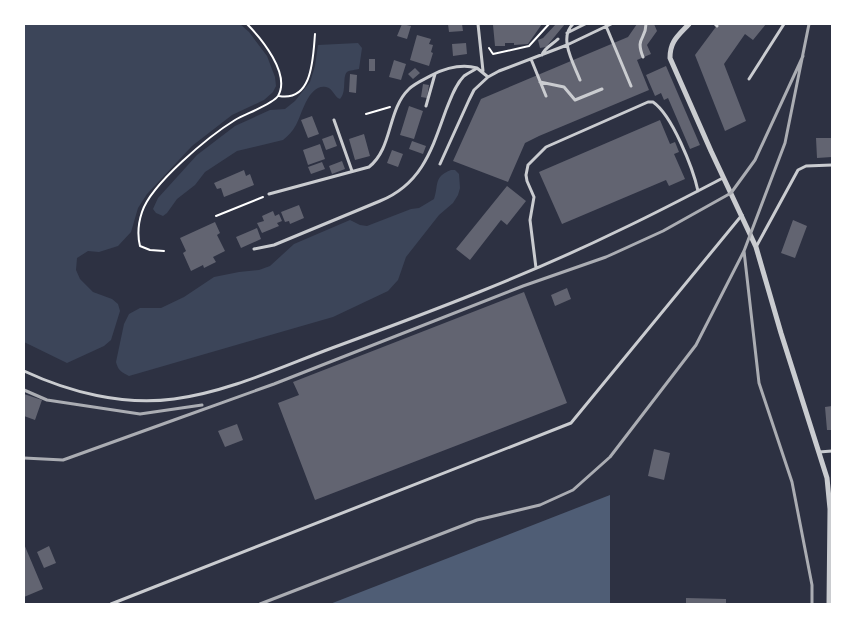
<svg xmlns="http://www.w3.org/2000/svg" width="856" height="628" viewBox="0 0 856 628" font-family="Manrope,sans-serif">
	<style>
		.green { fill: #3c4559 }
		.water { fill: #4f5d75 }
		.building { fill: #626471 }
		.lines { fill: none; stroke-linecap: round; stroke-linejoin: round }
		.path { stroke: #fff; stroke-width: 2 }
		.service { stroke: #caccd0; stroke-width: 3 }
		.minor { stroke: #caccd0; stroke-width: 5 }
		.rail { stroke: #abadb3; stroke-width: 3 }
	</style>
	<rect width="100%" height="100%" fill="#2d3142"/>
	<!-- green -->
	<path class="green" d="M24,24H240L249,32L267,56L275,77L276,86L273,92L264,100L232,115L192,146L147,194L138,208L131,232L118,246L99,252L88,251L77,258L76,270L80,279L93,292L112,299L118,304L120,311L111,340L104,346L67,363L24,342Z
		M358,43L362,48L359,69C356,70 350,70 347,72C342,77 347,92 340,99C334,97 333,88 326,87C308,84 302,115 296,125C293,131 288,136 283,140L237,151L205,172L195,185L177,199L167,213L163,216L156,213L153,209L158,198L197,155L235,126L270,110L285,109L295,101L310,82L315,66L318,45Z
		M451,170H455L459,174L460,188L458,195L453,203L439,215L406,257L398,280L388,291L333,317L129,376C121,372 118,370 116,362L124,324L129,314L140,308H161L184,297L214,277L239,272L259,270L270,266L294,244L350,220L360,225L367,226L411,209L419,208L434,199C439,185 433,177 451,170Z"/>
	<!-- water -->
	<path class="water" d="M610,495V604H330Z"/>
	<!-- building -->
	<path class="building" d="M402,24L411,26L407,39L397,36Z
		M448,24H462L463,31L449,32Z
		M498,24H542L528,44L514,45V43H505V46H495L493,25Z
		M556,24H565L546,47L540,48L538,40L543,38Z
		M637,24H654L657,31L647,45L651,54L637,60L649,90L539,136L525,143L508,182L453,161L481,99L628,37Z
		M718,24H766L753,40L745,34L724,64L746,121L725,131L695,55Z
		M417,35L431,39L429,44L433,45L431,52L433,53L429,66L410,60Z
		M466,43L467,54L453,56L452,44Z
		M369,59H375V71H369Z
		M394,60L406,64L401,80L389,77Z
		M666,66L700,145L690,149L668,98L664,100L661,93L655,96L646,75Z
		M415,68L420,73L413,79L408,74Z
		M350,74L357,75L356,93L349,92Z
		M423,84L429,85L427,98L421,97Z
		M409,106L423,111L414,139L400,135Z
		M312,116L319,134L308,138L301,120Z
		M660,120L670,144L675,142L679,152L674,154L685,179L669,186L666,180L562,224L539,172Z
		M364,134L370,156L355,160L349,139Z
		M333,135L337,146L326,150L322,139Z
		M816,138H832V157L817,158Z
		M412,141L426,146L423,154L409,149Z
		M320,144L325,159L308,165L303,150Z
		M392,150L403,154L398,167L387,163Z
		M342,161L345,169L332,174L329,166Z
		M322,162L325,169L311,174L308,167Z
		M244,170L246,176L250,174L254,185L224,197L221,188L217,189L214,183Z
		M507,186L526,201L507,225L501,220L470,260L456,249Z
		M299,205L304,218L290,224L289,221L285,222L281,212Z
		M273,211L275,216L279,214L282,221L277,223L279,226L262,233L257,223L264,221L262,216Z
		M793,220L807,226L795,258L781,253Z
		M215,222L220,233L217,235L225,251L213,257L216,262L204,268L203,265L191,271L183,253L186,251L180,238Z
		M257,228L261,239L241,248L236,237Z
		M567,288L571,299L555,306L551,295Z
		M524,292L567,403L315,500L278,403L299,395L293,382Z
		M24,394L42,400L35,420L24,416Z
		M832,406V430H827L825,407Z
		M237,424L243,440L225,447L218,431Z
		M654,449L670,453L664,480L648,476Z
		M24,544L43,589L24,597Z
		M49,546L56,563L44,568L37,552Z
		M686,598L726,599V604H686Z"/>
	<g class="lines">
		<!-- path -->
		<path class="path" d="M210,24H211
			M489,48L493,54L529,46L549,24
			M279,96C313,102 313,57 315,34
			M366,114L390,107
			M216,216L263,197
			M164,251L150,250L140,246C137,234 138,224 142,212C151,184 209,136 235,120C245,114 273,104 278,96C291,74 261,38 247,24"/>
		<!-- service -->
		<path class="service" d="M478,24L483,71
			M573,24C558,38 574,64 580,80
			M715,24L717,26
			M606,26L631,86
			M567,33L585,24
			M542,55C544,48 553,44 558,39
			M643,57C635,37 646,40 646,24
			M531,59L546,96
			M488,77L499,71L567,45L611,24
			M749,79L784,24
			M540,82L564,87L575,100L602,89
			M426,106L435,74
			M334,120L352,171
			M269,194L369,167C393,148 387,110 409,89C415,83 425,79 432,75C446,68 462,64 477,68
			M756,247L798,170L806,166L832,165
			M254,249L274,245L380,201C422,184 432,149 446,110C451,98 455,85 464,76C468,73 473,71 477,68L488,77L474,90L469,100L440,164
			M536,268L530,220L534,197L527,181L526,175L528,165L546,147L648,102H653C672,115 693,168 698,191
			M24,371C69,392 123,406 174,399C228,392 281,367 332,348C430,312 528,275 622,229C656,213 690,195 723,178
			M819,452L832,451
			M111,604L571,423L742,215"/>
		<!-- minor -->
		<path class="minor" d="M689,24C678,36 670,41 670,58L711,151L756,247L781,333L827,478L830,509L829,604"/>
		<!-- rail -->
		<path class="rail" d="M744,251L759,383L792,482L812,585V604
			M24,390L47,400L140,414L202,405
			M24,458L63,460L174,420L274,384L523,286L606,257L663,231L731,193L755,160L803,56
			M260,604L477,520L540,505L573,490L610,457L696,345L744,251L785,143L809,24"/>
	</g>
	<!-- border -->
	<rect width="856" height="628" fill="none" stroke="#ffffff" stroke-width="50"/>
</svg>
